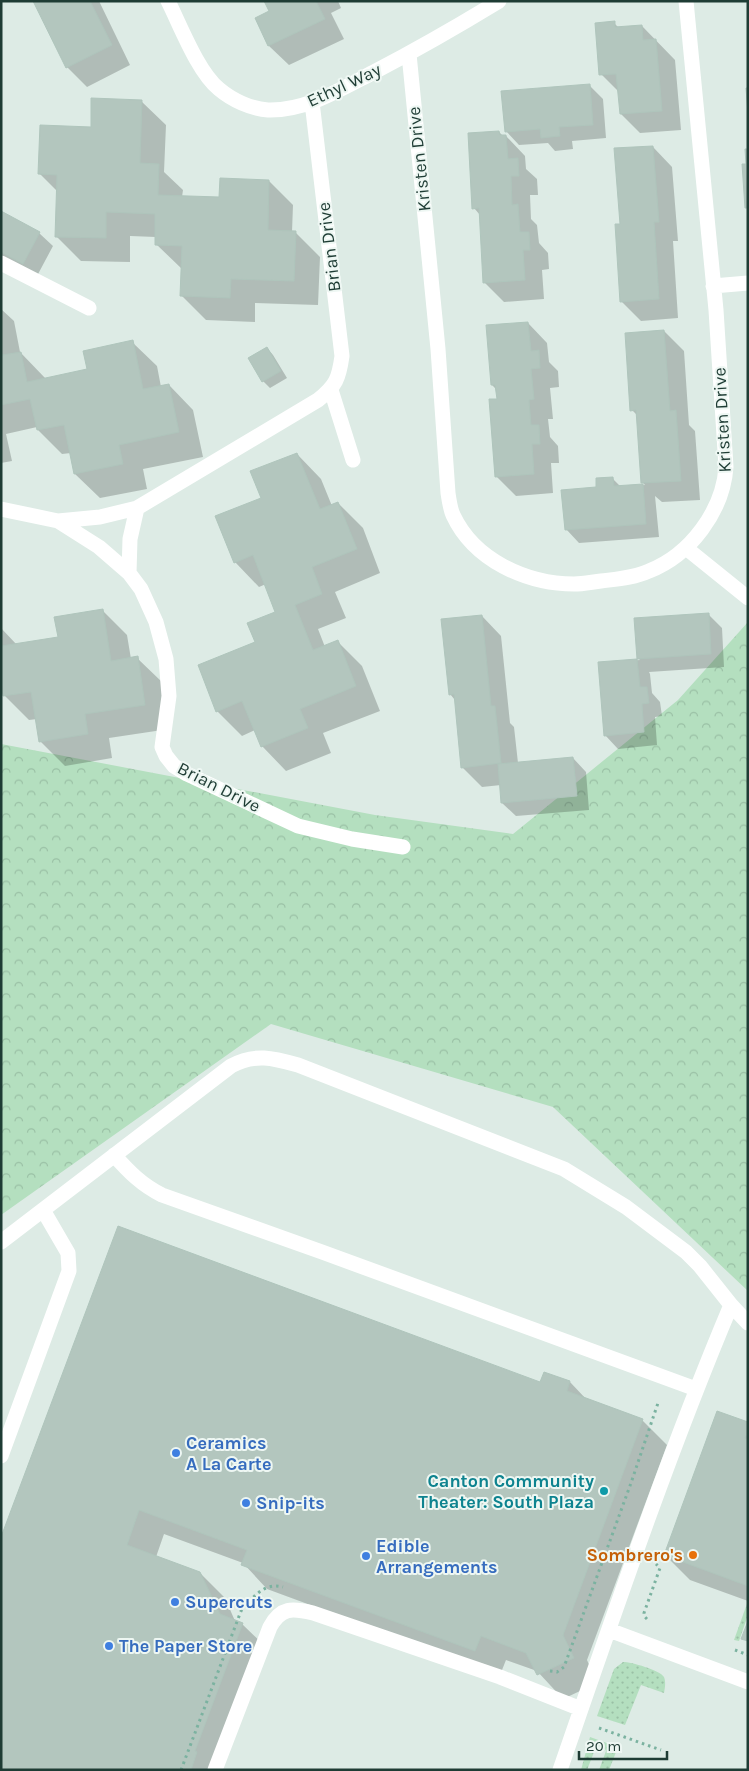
<svg xmlns="http://www.w3.org/2000/svg" width="749" height="1771" viewBox="0 0 749 1771" font-family="Karla,sans-serif">
	<style>
		.grass { fill: url(#grass-dots) }
		.forest { fill: url(#forest-crowns) }
		.shadow { fill: #0003 }
		.building { fill: #b3c6be; stroke: #afc5bc }
		.lines { fill: none; stroke-linecap: round; stroke-linejoin: round }
		.path { stroke: #7bb2a0; stroke-width: 3; stroke-dasharray: 2.5 4; stroke-linecap: butt }
		.minor { stroke: #fff; stroke-width: 15 }
		.shop-dot { fill: #3f7fe0; stroke: #eef7f3; stroke-width: 2 }
		.culture-dot { fill: #0f9aa8; stroke: #eef7f3; stroke-width: 2 }
		.food-dot { fill: #e8710a; stroke: #eef7f3; stroke-width: 2 }
		.labels { text-anchor: middle; dominant-baseline: central; stroke-width: 4; stroke-linejoin: round; paint-order: stroke }
		.street-label { font-size: 18px; fill: #1e3c34; stroke: #eef7f3 }
		.shop-label { font-size: 18px; font-weight: bold; fill: #366cbe; stroke: #eef7f3; text-anchor: start }
		.culture-label { font-size: 18px; font-weight: bold; fill: #0d838f; stroke: #eef7f3; text-anchor: end }
		.food-label { font-size: 18px; font-weight: bold; fill: #c56008; stroke: #eef7f3; text-anchor: end }
	</style>
	<defs>
		<pattern id="grass-dots" width="8" height="8" patternUnits="userSpaceOnUse" patternTransform="scale(1.25)"><rect width="8" height="8" fill="#b4dfbf"/><path d="M2 2h.1M6 6h.1" fill="none" stroke="#9ac0a5" stroke-width="1.8" stroke-linecap="round"/></pattern>
		<pattern id="forest-crowns" width="20" height="18" patternUnits="userSpaceOnUse" patternTransform="scale(1.25)"><rect width="20" height="18" fill="#b4dfbf"/><path d="M2 6a3 3 0 1 1 6 0M12 15a3 3 0 1 1 6 0" fill="none" stroke="#9ac0a5"/></pattern>
	</defs>
	<rect width="100%" height="100%" fill="#ddebe5"/>
	<!-- grass -->
	<path class="grass" d="M748,1601V1615L739,1641L734,1640Z
		M623,1662C631,1662 660,1670 664,1677C666,1682 665,1688 664,1693L641,1685L625,1725L597,1716L614,1669Z
		M590,1737L618,1747L609,1770H599L606,1751L605,1749L599,1745L596,1747L587,1770H581Z"/>
	<!-- forest -->
	<path class="forest" d="M748,622V1291L553,1107L271,1024L1,1215V744L375,815L513,834L678,700Z"/>
	<!-- shadow -->
	<path class="shadow" d="M34,1H99L130,65L87,87L67,67Z
		M265,1H338L341,8L331,13L344,39L289,65L269,46L256,19L270,12Z
		M614,23L619,28L642,26L675,60L681,130L640,133L621,114L619,92L601,74Z
		M589,85L603,99L606,138L572,141L573,149L555,151L548,143L519,145L506,131Z
		M141,101L166,125L164,172L183,190L182,197L220,198L269,181L293,205L292,232H295L320,257L318,305L255,303V322L206,320L181,295L182,269L156,244V237L130,236V262L81,261L56,236L58,192L40,174L92,128Z
		M499,132L503,136H506L525,156L526,169L537,179L538,195H530L531,219L537,225L539,243L548,253L549,269L542,270L544,299L504,302L484,282L480,215L474,208Z
		M653,147L672,167L678,241H673L678,318L641,321L622,302L621,225Z
		M1,213L39,233L53,246L37,276L1,257Z
		M1,309L14,321L20,352L46,379L89,370L132,342L157,366L161,387L169,385L193,410L203,457L143,469L147,489L100,498L75,474L71,453L62,454L38,430L37,427L6,434L12,461L1,463Z
		M528,323L547,343L549,362L558,371L559,387L550,388L553,419H548L550,437L558,446L559,463H551L553,493L516,496L496,476L498,400L497,390L492,385Z
		M664,331L684,351L689,425L695,431L700,500L662,502L655,496L659,537L579,543L566,529L598,488L612,478L621,487L645,485L643,483L638,416L632,410Z
		M267,348L273,355L287,378L270,388L263,381L250,358Z
		M297,454L321,479L332,506L338,503L363,528L380,573L335,592L346,618L318,629L325,647L338,642L362,666L380,711L323,733L331,753L286,771L262,746L255,730L242,736L217,711L257,643L277,612L266,584L259,587L235,562L263,499Z
		M103,611L127,635L131,659L137,658L162,682L169,729L109,738L112,758L65,766L40,741L37,719L29,720L5,696L4,691L1,692V628L17,645L59,638Z
		M708,614L722,628L724,667L649,672L650,674L652,693L660,702L662,716L655,717L657,745L618,749L605,735L599,663L640,660L638,658Z
		M482,616L501,636L510,723L514,727L518,763L573,758L586,772L589,810L516,816L502,803L501,785L482,787L462,767L455,700L450,694Z
		M570,1382L587,1400L642,1420L667,1445L587,1660L597,1683L563,1699L537,1671L506,1660L500,1675L267,1589L243,1563L164,1534L156,1557L200,1573L225,1598L235,1621L242,1624L267,1648L222,1770H1V1540L541,1384Z
		M748,1423V1601L690,1580L665,1555Z"/>
	<!-- building -->
	<path class="building" d="M33,1H90L112,45L66,68Z
		M264,1H316L325,19L268,46L255,18L269,11Z
		M615,21V27L642,25L643,40L656,39L662,111L620,114L616,74L599,75L595,23Z
		M590,84L593,125L559,127L560,136L541,138L540,129L505,132L501,91Z
		M746,88H748V113Z
		M91,98L142,100L140,163L159,164L158,195L219,197L220,178L269,180L268,230L296,231L294,281L231,279L230,298L180,296L182,246L155,245V214L106,212V238L55,237L57,175L38,174L40,125L91,127Z
		M499,131L500,135H506L508,159L518,158L519,176H511L512,205L518,204L520,232H529L530,250H523L525,280L483,283L479,208L472,209L468,133Z
		M653,146L659,222H654L659,299L620,302L615,224H620L614,148Z
		M745,149H748V208H745L742,164H746Z
		M1,211L40,232L23,264L1,252Z
		M528,322L531,351L539,350L540,368L531,369L534,399L529,400L531,425H539L540,444H532L534,474L495,477L489,399H497L495,385H491L486,325Z
		M664,330L670,411L676,410L681,481L641,483L636,410L630,411L625,333Z
		M133,340L143,389L169,384L179,432L119,445L123,464L74,474L64,425L37,430L30,399L1,405V350L2,355L21,352L27,382L87,369L83,351Z
		M267,347L281,371L262,382L248,358Z
		M297,453L320,509L338,502L357,549L312,567L322,594L295,605L313,650L338,640L356,686L300,709L308,728L261,747L242,701L216,712L198,665L255,642L247,623L275,612L253,555L234,563L215,516L261,498L250,471Z
		M613,477L614,486L643,484L646,524L565,530L561,490L596,487V478Z
		M103,609L111,661L138,656L145,705L85,714L88,734L39,742L31,692L3,696L1,683V646L58,637L54,617Z
		M709,613L711,654L637,659L634,618Z
		M482,615L491,706H495L501,763L461,768L454,694L449,695L441,619Z
		M637,659L640,687H647L649,703L642,704L644,732L604,736L598,662Z
		M573,757L577,796L501,803L498,764Z
		M118,1226L540,1382L544,1372L570,1381L567,1391L643,1419L563,1635L574,1658L537,1675L526,1653L481,1636L475,1651L241,1565L247,1550L139,1510L127,1545L200,1572L220,1614L243,1623L195,1751L197,1752L191,1770H1V1537Z
		M717,1411L748,1422V1431L745,1438L748,1440V1586L664,1555Z
		M748,1621V1641L741,1639Z"/>
	<g class="lines">
		<!-- path -->
		<path class="path" d="M647,1619L644,1616V1613L660,1568L656,1564
			M735,1650L748,1655
			M550,1671L557,1672L564,1667L631,1483L659,1400
			M599,1728L661,1750
			M181,1770L241,1611C253,1598 263,1582 283,1587"/>
		<!-- minor -->
		<path class="minor" d="M168,1C181,27 198,72 219,89C232,100 251,109 268,110C306,111 341,89 374,72C416,50 458,26 499,1
			M409,54L438,349L448,493C449,500 450,508 453,515C474,560 526,584 574,584C583,584 592,582 601,581C617,579 634,578 649,571C690,555 723,511 726,467L716,310L686,1
			M1,263L89,308
			M713,286L748,283
			M331,390L353,460
			M1,509L58,521L99,547L129,573L141,589L156,622L166,659L169,696L162,747L166,756L174,766L187,774L298,826L352,839L403,847
			M58,521L100,517L137,508L318,400C336,386 339,378 342,356L312,102
			M686,548L748,598
			M129,573L130,539L137,508
			M114,1155C129,1172 142,1185 162,1195L322,1252L696,1389
			M1,1242L231,1066C255,1053 273,1058 298,1065L564,1169L626,1207L686,1252L700,1266L731,1305
			M1,1456L69,1271L68,1253L43,1210
			M609,1630L748,1682
			M215,1770L270,1627C281,1607 292,1608 313,1613L500,1677L581,1709
			M560,1770C614,1614 667,1457 731,1305L748,1323"/>
	</g>
	<!-- markers -->
	<g class="shop-dot">
		<circle cx="176" cy="1453" r="5"/>
		<circle cx="246" cy="1503" r="5"/>
		<circle cx="366" cy="1556" r="5"/>
		<circle cx="175" cy="1602" r="5"/>
		<circle cx="109" cy="1646" r="5"/>
	</g>
	<circle class="culture-dot" cx="604" cy="1491" r="5"/>
	<circle class="food-dot" cx="693" cy="1555" r="5"/>
	<g class="labels">
		<!-- street labels -->
		<g class="street-label">
			<text transform="translate(344 85) rotate(-25)">Ethyl Way</text>
			<text transform="translate(419 159) rotate(-96)">Kristen Drive</text>
			<text transform="translate(329 247) rotate(-97)">Brian Drive</text>
			<text transform="translate(722 420) rotate(-93)">Kristen Drive</text>
			<text transform="translate(219 787) rotate(27)">Brian Drive</text>
		</g>
		<!-- shop labels -->
		<g class="shop-label">
			<text x="186" y="1443">Ceramics<tspan x="186" dy="21">A La Carte</tspan></text>
			<text x="256" y="1503">Snip-its</text>
			<text x="376" y="1546">Edible<tspan x="376" dy="21">Arrangements</tspan></text>
			<text x="185" y="1602">Supercuts</text>
			<text x="119" y="1646">The Paper Store</text>
		</g>
		<!-- culture labels -->
		<g class="culture-label">
			<text x="594" y="1481">Canton Community<tspan x="594" dy="21">Theater: South Plaza</tspan></text>
		</g>
		<!-- food labels -->
		<g class="food-label">
			<text x="683" y="1555">Sombrero's</text>
		</g>
	</g>
	<!-- border -->
	<rect width="749" height="1771" fill="none" stroke="#1e3c34" stroke-width="5"/>
	<!-- scale -->
	<path d="M579 1751v8h88v-8" fill="none" stroke="#1e3c34" stroke-width="2.5"/>
	<text x="586" y="1751" font-size="15" fill="#1e3c34" stroke="#eef7f3" stroke-width="4" paint-order="stroke">20 m</text>
</svg>
